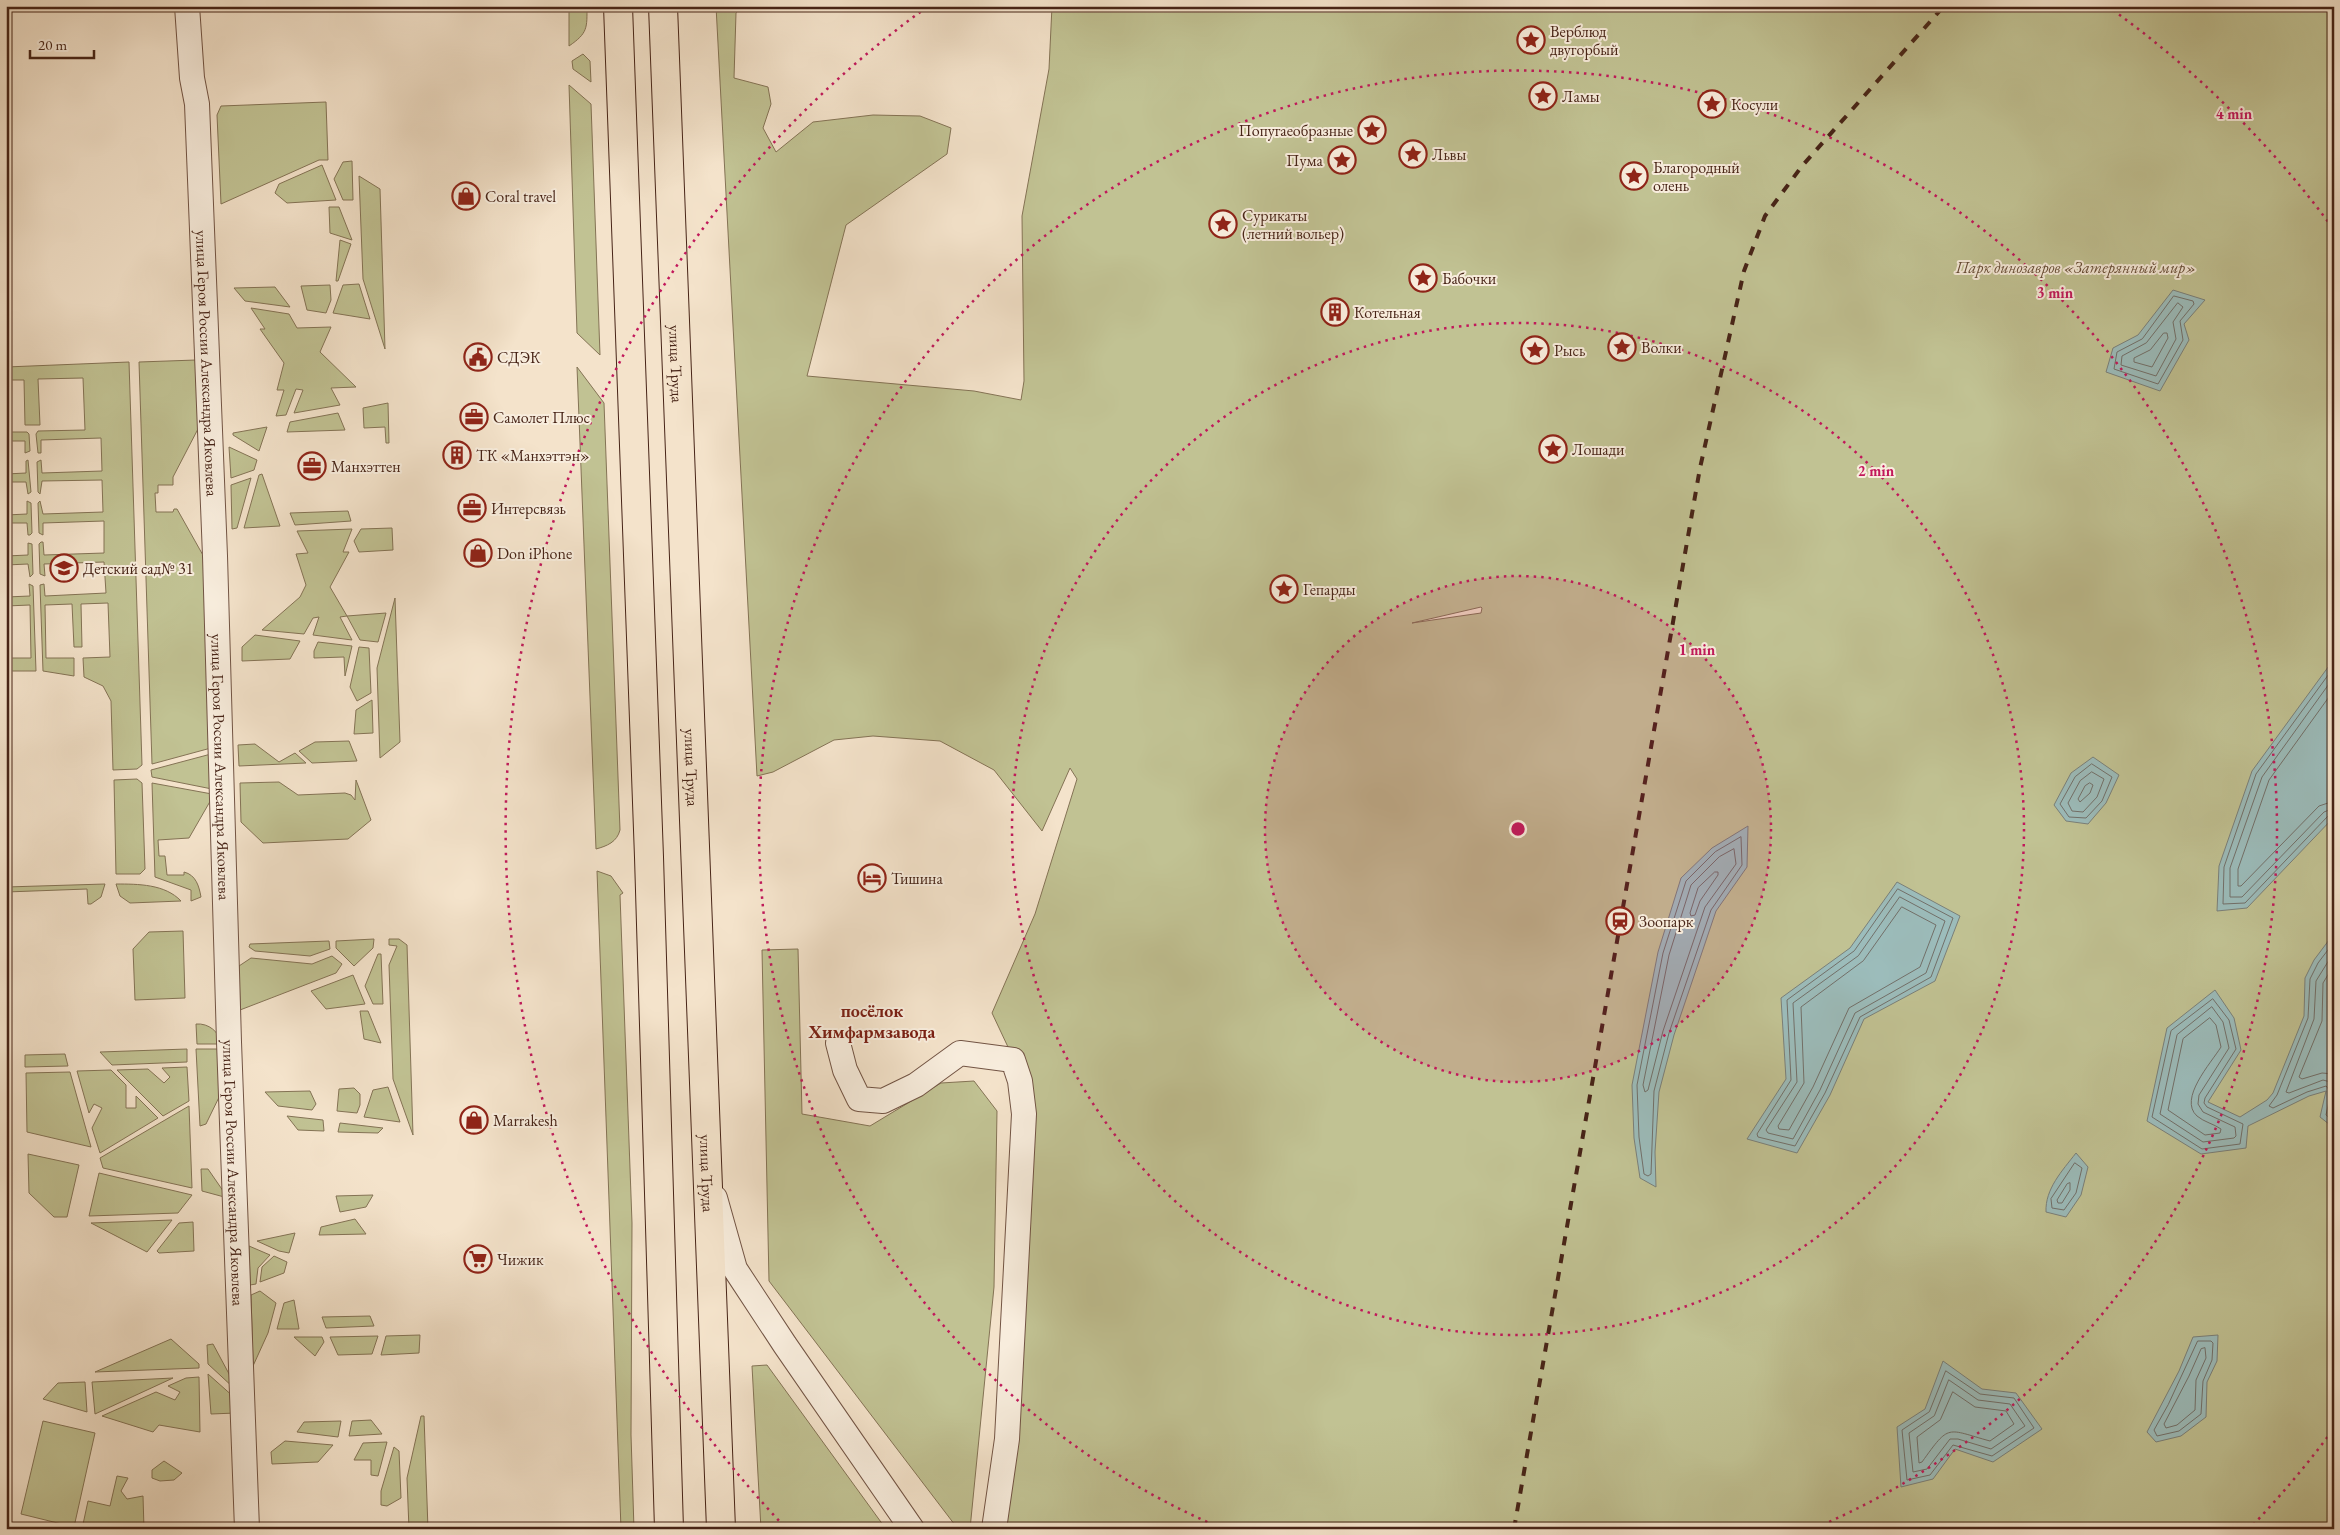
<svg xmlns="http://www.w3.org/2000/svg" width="2340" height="1535" viewBox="0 0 2340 1535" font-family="'EB Garamond',serif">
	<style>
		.green { fill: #c1c293; stroke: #847355; fill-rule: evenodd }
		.water { fill: #9cbdbc; stroke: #7a807a }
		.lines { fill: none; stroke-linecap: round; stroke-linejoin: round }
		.shore { stroke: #72706a; stroke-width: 1 }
		.street-casing { stroke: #725444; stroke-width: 26 }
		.primary-casing { stroke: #472417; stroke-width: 30 }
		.street { stroke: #f8eddd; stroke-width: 24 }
		.primary { stroke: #f4e3cb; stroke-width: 28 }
		.rail { stroke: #472417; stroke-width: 4; stroke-dasharray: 9 9; stroke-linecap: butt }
		.ring { fill: none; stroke: #c2185b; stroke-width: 2.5; stroke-dasharray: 2.5 5 }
		.labels { text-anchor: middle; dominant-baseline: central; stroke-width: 4; stroke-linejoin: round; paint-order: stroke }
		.poi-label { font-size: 16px; fill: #472417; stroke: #f8eddd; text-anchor: start }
		.park-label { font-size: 16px; font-style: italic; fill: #664c36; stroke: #f8eddd }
		.street-label { font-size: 16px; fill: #472417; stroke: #f8eddd }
		.neighbourhood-label { font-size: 18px; font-weight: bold; fill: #7a1f14; stroke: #f8eddd }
		.centre { fill: #c2185b; stroke: #f8eddd; stroke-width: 2.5 }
		.ring-label { font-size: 15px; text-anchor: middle; font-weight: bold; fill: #c2185b; stroke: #f8eddd; stroke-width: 4; stroke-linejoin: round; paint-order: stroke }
	</style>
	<rect width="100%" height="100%" fill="#f4e3cb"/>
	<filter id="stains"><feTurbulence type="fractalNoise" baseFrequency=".004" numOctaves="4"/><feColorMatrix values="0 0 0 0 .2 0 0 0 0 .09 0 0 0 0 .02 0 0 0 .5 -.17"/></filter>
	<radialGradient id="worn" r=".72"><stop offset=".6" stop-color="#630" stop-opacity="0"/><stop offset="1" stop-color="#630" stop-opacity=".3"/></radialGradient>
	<!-- green -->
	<path class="green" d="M569,6H587C587,28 588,33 569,46Z
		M716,6H743L736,13L734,78L768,87L771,104L763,128L776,152L813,122L873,115L920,116L951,128L947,154L846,225L807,376L974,391L1021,400L1024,381L1022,216L1049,69L1052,6H2334V1529H989L1030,1081L1008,1047L992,1013L1035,914L1077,779L1070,768L1042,831L994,770L940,741L873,736L834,740L773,772L757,776ZM1482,608L1481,613L1412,623L1481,607Z
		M583,54L590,61L591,82L573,69L572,61Z
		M569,85L591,104L600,355L577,333Z
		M326,102L328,160H319L221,204L217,115L221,106Z
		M352,161L353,200H343L334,179L343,162Z
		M322,165L336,200L287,203L275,193L279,184Z
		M359,176L380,189L385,349L363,279Z
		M329,207H339L352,240L330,233Z
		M340,240L351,244L338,281H336Z
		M359,284L370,319L333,313L343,285Z
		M330,285L331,300L326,313L307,310L301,286Z
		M275,287L290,307L245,301L234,288Z
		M251,308L289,314L297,328L331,327L320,352L356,387L331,388L340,405L294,413L303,390L296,389L286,415L276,416L284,390H277L284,363L260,329H265Z
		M196,360L199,427L173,477V485H158V493H155L156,512H173L174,509H177L204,557L211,748L152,764L139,362Z
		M129,362L142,765L137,769L113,770L111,701L103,686L84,677L83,658L110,657L108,603L81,604L82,647H74L72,604L45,605L46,658H74V676L43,671L40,585L44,584L45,596L106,593L104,562L44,564L45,576L40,574L39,544L41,542H43L44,555L104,553V521L43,523V535L39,533L38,503L40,501L43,514L103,512L102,480L42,481L40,494L38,492L37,462L41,460L42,473L102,471L101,438L41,440V453H38L36,434L38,431L85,430L83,378L38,379L40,425H25L24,380H6V367Z
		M577,367L604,403L620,830C617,842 607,846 596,849Z
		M388,403L389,443H386L385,427L364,428L363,408Z
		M338,413L345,430L287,432L290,422Z
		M267,427L259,451L233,435V433Z
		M6,432H27L29,434L30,451L25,453V441H6Z
		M229,447L257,460L254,470L231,478Z
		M28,460L31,492L28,494L26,482H6V474L26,473V461Z
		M262,474L280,526L244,528L259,475Z
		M251,478L237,528L232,529L231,485Z
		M27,501L31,503L32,533L30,535H28L27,523H6V515L27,514Z
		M348,511L351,521L295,525L290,513Z
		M392,528L393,550L359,552L354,541L361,529Z
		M352,529L343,552H349L330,587L347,616L386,613L378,642L360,640L347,616L340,617L352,640L313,635L319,617L313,618L304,634L262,630L300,597L306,585L296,554L308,553L297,531Z
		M28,543L32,544L33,574L30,577L28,564L6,565V556L28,555Z
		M29,584L33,586L36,671H6V658H31L30,605L6,606V597L30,596Z
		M395,598L400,742L380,758L377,668Z
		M255,635L300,641L290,659L242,661V647Z
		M318,642L352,646L345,676L344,657L314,658V651Z
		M359,647L369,648L371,693L357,701L350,687Z
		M372,700L373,733L354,734L356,710Z
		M349,741L357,761L312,763L299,751L315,742Z
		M255,744L279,762L295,753L306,763L239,766L238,745Z
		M211,754L212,789L152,777L151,770Z
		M137,779L142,783L145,869L140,874H116L114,780Z
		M356,780L371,820L348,839L263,843L241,822L240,783L279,782L298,795L345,793L351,795L355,800Z
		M152,783L212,794V798L189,838L158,840L159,856H165L167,875H184V872C196,875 199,886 201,897L191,901V890L155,877Z
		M597,871L611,876L623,893L620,895L632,1223L631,1435L634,1529H621Z
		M105,884L101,897L91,904H88L87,889L6,892V887Z
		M116,884C138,884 165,884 181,901L130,903L120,896Z
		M183,931L185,998L135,1000L133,949L149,932Z
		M374,939L373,948L354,966L336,948V941Z
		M389,939H399L407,945L413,1135L393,1079L389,965L397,946L389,945Z
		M329,941L330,949L310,956L255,951L249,947L250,944Z
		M798,949L802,1114L870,1126L941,1083L974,1081L997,1111L994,1287L970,1529H958L769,1281L762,950Z
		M378,954H381L383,1004H373L365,986Z
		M332,956L342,964L336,973L240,1010L239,966L251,958L312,964Z
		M353,975L365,1004L326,1009L311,991Z
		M360,1011H368L381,1043L364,1039Z
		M196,1024C209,1023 219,1032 222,1044H197Z
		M187,1049V1062L112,1065L100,1052Z
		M196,1049H222L223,1089L206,1124L200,1126Z
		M65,1054L68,1066L25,1067V1055Z
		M187,1067L189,1101L163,1116L117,1070L148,1069L164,1083L170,1077L162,1068Z
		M111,1070L126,1085V1108H136V1096L158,1118L100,1153L92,1128L102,1108L94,1104L89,1113L77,1071Z
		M70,1072L91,1147L27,1132L26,1073Z
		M388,1087L400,1122L364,1117L373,1090Z
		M354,1088L360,1094V1105L357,1113L337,1111L339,1089Z
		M310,1091L316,1104L312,1110L278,1106L265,1092Z
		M189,1106L192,1188L103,1168L100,1158Z
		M287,1116L323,1120L324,1131L298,1130Z
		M340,1123L383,1128L378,1133L338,1132Z
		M28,1154L79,1165L67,1217H54L29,1193Z
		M201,1169H208L228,1198L202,1191Z
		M99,1173L192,1195L178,1213L89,1216Z
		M373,1195L366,1207L340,1212L336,1196Z
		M355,1219L366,1234L319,1235L321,1227Z
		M172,1220L147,1252L91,1223Z
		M193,1222L194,1251L159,1253L157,1251L179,1223Z
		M295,1233L289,1253L279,1251L257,1241Z
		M249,1246L270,1255L258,1268L256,1284L250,1285Z
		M274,1256L287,1262L284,1273L260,1282L262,1267Z
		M260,1291L276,1303L268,1333L253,1366L251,1295Z
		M294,1300L299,1329H277L284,1303Z
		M370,1316L374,1326L326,1328L322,1317Z
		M420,1335L419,1353L381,1355L386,1336Z
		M378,1336L372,1354L338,1355L330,1337Z
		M294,1337H322L324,1342L315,1356Z
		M171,1339L199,1364V1368L95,1372Z
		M213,1344L235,1385V1389L208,1364L207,1345Z
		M767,1365L886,1529H761L752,1366Z
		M208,1374L235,1398L236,1413L211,1414Z
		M199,1377L200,1432L159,1425L153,1432L102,1416L156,1392L175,1400L180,1392L168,1386L186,1378Z
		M173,1378L95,1414L92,1382Z
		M85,1382L87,1412L43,1399L58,1383Z
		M421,1416H424L428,1529H409L407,1478Z
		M371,1420L382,1434L349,1436L352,1421Z
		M43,1421L95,1433L74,1527L21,1514Z
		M341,1421L338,1437L297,1432L304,1422Z
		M285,1441L333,1445L318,1462L272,1464L271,1452Z
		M387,1442L378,1476L371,1475V1460H354L363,1443Z
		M394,1447L399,1451L401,1498L387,1506L381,1505V1491Z
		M164,1461L182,1473L174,1480L160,1481L152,1478V1470Z
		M117,1476L128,1478L121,1491L127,1499L143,1496L144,1529H82L88,1501L110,1506Z"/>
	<!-- water -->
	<path class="water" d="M2173,290L2205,300L2184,324L2189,340L2160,391L2106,372L2113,348L2138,335Z
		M2334,659V817L2247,908L2217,911L2219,866L2252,771Z
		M2093,757L2119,775L2106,803L2088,824L2066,821L2054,805L2071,773Z
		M1748,826L1747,867L1716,911L1674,1035L1659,1092L1655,1152L1656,1187L1640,1178L1634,1138L1632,1085L1658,952L1681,878L1712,848Z
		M1897,882L1960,916L1935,981L1864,1019L1830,1095L1797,1153L1747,1139L1786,1079L1781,998L1850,948Z
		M2334,929V1128L2320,1117L2326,1091L2309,1096L2248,1126L2246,1148L2201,1154L2147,1121L2167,1028L2215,990L2234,1018L2241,1050L2208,1102L2240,1117L2267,1100L2273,1093L2304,1016L2305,978L2314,960L2332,936Z
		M2076,1153L2088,1167L2081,1195L2066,1217L2046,1212C2045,1189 2062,1171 2076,1153Z
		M2218,1335L2217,1361L2207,1382L2206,1417L2181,1436L2156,1442L2147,1432L2179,1371L2193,1337Z
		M1943,1361L1982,1389L2016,1393L2042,1429L1993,1462L1955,1449L1933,1479L1901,1487L1897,1427L1925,1409Z"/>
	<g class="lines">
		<!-- shore -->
		<path class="shore" d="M2174,296L2193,301L2194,304L2180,321L2183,340L2158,384L2114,369L2117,352L2142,339Z
			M2178,303L2183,307L2173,322L2176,339L2156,376L2121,365L2122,356L2146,343Z
			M2164,333H2167L2168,338L2152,367L2134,362V358L2150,350Z
			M2334,667L2256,774L2224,867L2223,904L2245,903L2328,816L2334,814
			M2334,677L2262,777L2230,868V897H2242L2324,812L2334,808
			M2334,690L2269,780L2238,869V886H2241L2319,806L2334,801
			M2092,764L2112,777L2102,801L2086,818L2069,817L2060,804L2075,777Z
			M2092,772L2104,779L2097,797L2083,812L2072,811L2068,803L2080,781Z
			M2090,783L2093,785L2090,793L2080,802L2078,799L2085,786Z
			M1741,837L1742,865L1711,910L1669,1033L1654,1091L1651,1174L1648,1176L1644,1174L1639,1137L1637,1085L1663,953L1686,881L1715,852Z
			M1734,849L1736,864L1705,907L1663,1031L1648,1090L1645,1092L1643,1085L1669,955L1691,885L1719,857Z
			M1715,872H1718V875L1700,901L1695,915L1691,916L1690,913L1698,888Z
			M1898,889L1953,918L1931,977L1860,1017L1825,1093L1795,1146L1758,1137L1757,1134L1791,1080L1787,1000L1854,951Z
			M1900,897L1945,921L1926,973L1855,1013L1820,1090L1793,1139L1768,1133L1766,1130L1797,1082L1793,1003L1858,956Z
			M1902,907L1936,925L1920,967L1849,1008L1813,1087L1789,1130L1779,1129L1778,1126L1804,1083L1801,1007L1863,961Z
			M2334,942L2318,963L2310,979L2308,1018L2277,1095L2269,1106L2273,1108L2307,1092L2326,1086L2331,1092L2326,1115L2334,1122
			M2334,952L2316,981L2314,1019L2286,1092L2289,1093L2323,1080L2334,1083
			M2334,965L2323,983L2322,1021L2299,1077L2302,1079L2322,1073L2334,1074
			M2213,999L2229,1020L2236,1049L2205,1098L2204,1103L2207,1107L2243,1124L2240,1144L2202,1149L2152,1117L2171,1031Z
			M2212,1007L2223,1022L2229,1048L2199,1095L2198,1104L2203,1112L2235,1127L2236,1136L2234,1138L2203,1142L2160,1114L2177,1035Z
			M2210,1018L2216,1025L2221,1047C2211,1063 2178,1099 2197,1116C2204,1122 2214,1124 2221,1129L2220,1133L2205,1135L2168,1110L2183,1039Z
			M2075,1163L2082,1168L2076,1193L2064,1210L2052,1208L2051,1199Z
			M2070,1183V1190L2062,1203H2058L2057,1200L2067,1184Z
			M2198,1341H2211L2213,1343L2212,1360L2203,1381L2201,1414L2179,1431L2157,1436L2154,1430L2168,1405Z
			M2205,1348L2206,1358L2196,1380L2195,1410L2177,1425L2166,1428L2164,1424L2189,1376L2201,1349Z
			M1946,1371L1980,1394L2014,1398L2034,1428L1992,1456L1953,1445L1930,1475L1907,1480L1902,1430L1929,1412Z
			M1949,1380L1978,1400L2010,1404L2025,1426L1991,1449L1958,1439H1950L1927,1469L1913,1472L1909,1433L1934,1416Z
			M1953,1392L1975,1407L2006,1411L2014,1424L1990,1441C1946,1429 1950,1423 1922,1462L1919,1463L1917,1437L1940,1420Z"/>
		<!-- street casing -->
		<g class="street-casing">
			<g id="street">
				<path id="s1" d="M187,6L192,78L197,104L215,556L229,1042L247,1529"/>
				<path d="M838,1043L845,1070L859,1099L883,1101L916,1085L960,1053L1013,1060L1020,1081L1024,1114L1007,1439L994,1529"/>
				<path d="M715,1198L735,1269L785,1345L912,1529"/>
			</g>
		</g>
		<!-- primary casing -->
		<g class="primary-casing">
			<g id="primary">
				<path d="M618,6L649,857L669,1529"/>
				<path id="s2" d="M663,6L721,1529"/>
			</g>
		</g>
		<!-- street -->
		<use href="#street" class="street"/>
		<!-- primary -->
		<use href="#primary" class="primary"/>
		<!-- rail -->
		<path class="rail" d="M1514,1529L1700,468L1744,271L1765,216L1802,166L1944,6"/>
	</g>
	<!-- distance rings -->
	<circle cx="1518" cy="829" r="253" fill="#c2185b" fill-opacity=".12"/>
	<g class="ring">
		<circle cx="1518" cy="829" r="253"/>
		<circle cx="1518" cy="829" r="506"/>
		<path d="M1221 1528A759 759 0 1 1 1815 1528"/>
		<path d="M2332 1431A1012 1012 0 0 1 2252 1526M784 1526A1012 1012 0 0 1 923 10M2113 10A1012 1012 0 0 1 2332 227"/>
	</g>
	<!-- icons -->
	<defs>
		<g id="sight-ring" transform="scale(1.4375)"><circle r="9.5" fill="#f8eddd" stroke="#8f2418" stroke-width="1.5"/><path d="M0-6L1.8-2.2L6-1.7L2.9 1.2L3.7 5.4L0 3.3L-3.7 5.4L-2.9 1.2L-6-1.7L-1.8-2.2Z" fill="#8f2418"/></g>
		<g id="shop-ring" transform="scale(1.4375)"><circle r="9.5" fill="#f8eddd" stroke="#8f2418" stroke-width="1.5"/><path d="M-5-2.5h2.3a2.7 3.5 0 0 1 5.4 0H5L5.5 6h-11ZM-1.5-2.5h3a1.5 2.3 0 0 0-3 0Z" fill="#8f2418"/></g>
		<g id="building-ring" transform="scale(1.4375)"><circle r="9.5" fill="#f8eddd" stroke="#8f2418" stroke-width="1.5"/><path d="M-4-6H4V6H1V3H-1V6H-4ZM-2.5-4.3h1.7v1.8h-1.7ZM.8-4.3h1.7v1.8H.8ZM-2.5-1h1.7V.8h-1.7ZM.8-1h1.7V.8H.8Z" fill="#8f2418"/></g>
		<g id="civic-ring" transform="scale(1.4375)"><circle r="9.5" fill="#f8eddd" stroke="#8f2418" stroke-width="1.5"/><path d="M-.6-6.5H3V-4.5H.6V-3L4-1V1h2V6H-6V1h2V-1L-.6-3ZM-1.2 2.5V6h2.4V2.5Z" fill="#8f2418"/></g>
		<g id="office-ring" transform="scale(1.4375)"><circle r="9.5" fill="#f8eddd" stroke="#8f2418" stroke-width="1.5"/><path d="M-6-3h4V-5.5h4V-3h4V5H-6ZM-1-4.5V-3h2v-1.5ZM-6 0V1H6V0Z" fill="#8f2418"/></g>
		<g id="school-ring" transform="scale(1.4375)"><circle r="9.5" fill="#f8eddd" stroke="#8f2418" stroke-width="1.5"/><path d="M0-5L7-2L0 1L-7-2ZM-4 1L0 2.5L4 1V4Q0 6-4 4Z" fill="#8f2418"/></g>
		<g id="hotel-ring" transform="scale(1.4375)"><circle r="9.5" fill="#f8eddd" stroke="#8f2418" stroke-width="1.5"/><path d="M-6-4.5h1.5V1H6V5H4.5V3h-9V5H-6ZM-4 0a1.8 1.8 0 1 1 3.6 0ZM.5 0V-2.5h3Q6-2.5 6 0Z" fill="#8f2418"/></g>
		<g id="station-ring" transform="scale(1.4375)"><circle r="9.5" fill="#f8eddd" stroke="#8f2418" stroke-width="1.5"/><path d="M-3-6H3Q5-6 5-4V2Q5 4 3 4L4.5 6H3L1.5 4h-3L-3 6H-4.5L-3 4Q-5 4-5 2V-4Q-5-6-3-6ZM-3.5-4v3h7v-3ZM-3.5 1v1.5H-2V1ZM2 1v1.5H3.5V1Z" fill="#8f2418"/></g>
		<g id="supermarket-ring" transform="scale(1.4375)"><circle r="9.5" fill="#f8eddd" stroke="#8f2418" stroke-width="1.5"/><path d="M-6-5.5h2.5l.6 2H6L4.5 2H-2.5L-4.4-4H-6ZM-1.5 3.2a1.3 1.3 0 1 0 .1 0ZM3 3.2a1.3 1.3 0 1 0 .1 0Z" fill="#8f2418"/></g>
	</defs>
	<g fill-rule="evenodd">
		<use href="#sight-ring" x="1531" y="40"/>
		<use href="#sight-ring" x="1543" y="96"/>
		<use href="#sight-ring" x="1712" y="104"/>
		<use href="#sight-ring" x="1372" y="130"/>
		<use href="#sight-ring" x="1413" y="154"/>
		<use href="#sight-ring" x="1342" y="160"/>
		<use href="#sight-ring" x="1634" y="176"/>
		<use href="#shop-ring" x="466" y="196"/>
		<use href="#sight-ring" x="1223" y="224"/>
		<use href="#sight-ring" x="1423" y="278"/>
		<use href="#building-ring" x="1335" y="312"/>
		<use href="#sight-ring" x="1622" y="347"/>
		<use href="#sight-ring" x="1535" y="350"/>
		<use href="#civic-ring" x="478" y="357"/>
		<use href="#office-ring" x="474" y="417"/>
		<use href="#sight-ring" x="1553" y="449"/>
		<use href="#building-ring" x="457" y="455"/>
		<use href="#office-ring" x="312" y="466"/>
		<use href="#office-ring" x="472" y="508"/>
		<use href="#shop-ring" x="478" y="553"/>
		<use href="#school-ring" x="64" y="568"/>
		<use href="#sight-ring" x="1284" y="589"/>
		<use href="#hotel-ring" x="872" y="878"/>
		<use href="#station-ring" x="1620" y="921"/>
		<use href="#shop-ring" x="474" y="1120"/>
		<use href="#supermarket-ring" x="478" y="1259"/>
	</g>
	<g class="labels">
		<!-- poi labels -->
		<g class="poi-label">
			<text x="1550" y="31">Верблюд<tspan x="1550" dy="18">двугорбый</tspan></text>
			<text x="1562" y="96">Ламы</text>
			<text x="1731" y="104">Косули</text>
			<text x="1353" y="130" text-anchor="end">Попугаеобразные</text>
			<text x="1432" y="154">Львы</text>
			<text x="1323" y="160" text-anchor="end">Пума</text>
			<text x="1653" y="167">Благородный<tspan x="1653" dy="18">олень</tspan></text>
			<text x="485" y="196">Coral travel</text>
			<text x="1242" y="215">Сурикаты<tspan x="1242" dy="18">(летний вольер)</tspan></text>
			<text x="1442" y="278">Бабочки</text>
			<text x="1354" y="312">Котельная</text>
			<text x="1641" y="347">Волки</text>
			<text x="1554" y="350">Рысь</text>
			<text x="497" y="357">СДЭК</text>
			<text x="493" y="417">Самолет Плюс</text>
			<text x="1572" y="449">Лошади</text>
			<text x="476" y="455">ТК «Манхэттэн»</text>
			<text x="331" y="466">Манхэттен</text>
			<text x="491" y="508">Интерсвязь</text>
			<text x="497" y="553">Don iPhone</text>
			<text x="83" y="568">Детский сад№ 31</text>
			<text x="1303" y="589">Гепарды</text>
			<text x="891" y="878">Тишина</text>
			<text x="1639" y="921">Зоопарк</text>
			<text x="493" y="1120">Marrakesh</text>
			<text x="497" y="1259">Чижик</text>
		</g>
		<!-- park labels -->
		<g class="park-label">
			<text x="2076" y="267">Парк динозавров «Затерянный мир»</text>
		</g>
		<!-- street labels -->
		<g class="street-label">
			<text stroke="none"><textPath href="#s1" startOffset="358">улица Героя России Александра Яковлева</textPath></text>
			<text stroke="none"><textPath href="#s2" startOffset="358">улица Труда</textPath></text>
			<text stroke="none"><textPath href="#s1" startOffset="762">улица Героя России Александра Яковлева</textPath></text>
			<text stroke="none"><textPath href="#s2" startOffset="762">улица Труда</textPath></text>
			<text stroke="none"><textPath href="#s1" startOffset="1168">улица Героя России Александра Яковлева</textPath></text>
			<text stroke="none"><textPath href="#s2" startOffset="1168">улица Труда</textPath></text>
		</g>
		<!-- neighbourhood labels -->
		<g class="neighbourhood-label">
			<text x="872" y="1010">посёлок<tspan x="872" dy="21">Химфармзавода</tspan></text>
		</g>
	</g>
	<circle cx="1518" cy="829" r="8" class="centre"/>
	<g class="ring-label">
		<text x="2234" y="119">4 min</text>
		<text x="2055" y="298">3 min</text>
		<text x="1876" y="476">2 min</text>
		<text x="1697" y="655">1 min</text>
	</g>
	<!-- margin -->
	<rect width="2340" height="1535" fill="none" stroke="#f4e3cb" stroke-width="25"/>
	<rect x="8" y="8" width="2325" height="1520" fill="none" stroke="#472417" stroke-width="2.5"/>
	<rect x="12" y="12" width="2315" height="1510" fill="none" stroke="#472417"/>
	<!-- scale -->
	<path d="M30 50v8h64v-8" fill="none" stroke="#472417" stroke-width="2.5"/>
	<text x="38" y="50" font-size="15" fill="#472417" stroke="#f8eddd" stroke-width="4" paint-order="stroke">20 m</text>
	<rect width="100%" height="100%" filter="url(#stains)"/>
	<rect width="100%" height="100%" fill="url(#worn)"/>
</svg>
